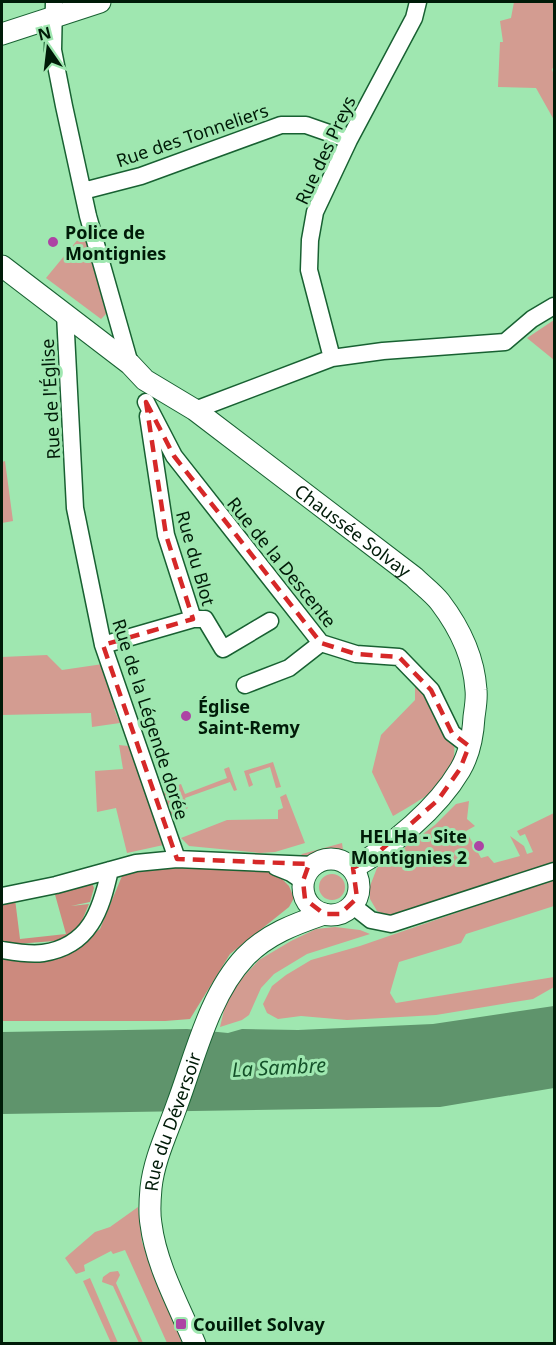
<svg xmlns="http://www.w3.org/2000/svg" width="556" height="1345" viewBox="0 0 556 1345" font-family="'Noto Sans',sans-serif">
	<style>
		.green { fill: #d39c91 }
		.forest { fill: #cc8a7e }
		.water { fill: #5f946c }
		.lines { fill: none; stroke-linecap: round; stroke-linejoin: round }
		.minor-casing { stroke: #186132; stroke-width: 19 }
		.major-casing { stroke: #186132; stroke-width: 23 }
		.minor { stroke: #fff; stroke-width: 16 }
		.major { stroke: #fff; stroke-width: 21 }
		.marked { fill: none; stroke: #d62828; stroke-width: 4.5; stroke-dasharray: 12 8; stroke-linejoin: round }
		.poi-dot { fill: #ad43a4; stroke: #9fe7b0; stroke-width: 2 }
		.labels { text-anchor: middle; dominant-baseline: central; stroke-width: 6; stroke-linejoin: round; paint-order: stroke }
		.street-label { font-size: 18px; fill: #001b08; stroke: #9fe7b0 }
		.poi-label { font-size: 18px; font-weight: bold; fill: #001b08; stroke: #9fe7b0; text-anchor: start }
		.water-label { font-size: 20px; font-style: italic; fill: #145129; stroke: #9fe7b0 }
	</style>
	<rect width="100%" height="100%" fill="#9fe7b0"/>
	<!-- green -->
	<path class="green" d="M514,2H554V67L552,69L554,76V120L536,88L498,87L500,42H503L500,21L511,18Z
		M79,238H85L107,313L101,319L46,278Z
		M554,320V360L527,338Z
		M5,461L13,521L2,523V462Z
		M47,655L62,670L103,664L123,707L114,709L120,723L92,727L91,713L2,715V657Z
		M415,679L453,738C456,749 454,765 448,776C441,789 407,808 393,816L372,772L381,735L415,700Z
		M119,745L128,746L139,775L148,773L168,844L127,853L116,808L97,812L95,771L123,769Z
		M273,762L281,787L276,788L270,767L249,774L253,785L249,787L244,771Z
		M229,767L237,790L234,791L230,782L185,798L188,808L186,809L183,800L172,804L175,813L171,815L163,792L168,790L171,799L179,797L176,786L181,784L185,794L227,778L224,769Z
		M286,794L305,843L275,852L260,853L189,846L181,838L227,820L278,819V810L283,808L280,797Z
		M469,801L467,819L475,826L466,831L481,858L488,856L494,863L520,856L510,836L524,846L527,854L533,852L525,834L520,836L517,831L554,813V863L407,913L388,916L377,911L370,899V886L377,868L435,825L456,804Z
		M342,843L343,850H334L296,860L302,854Z
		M319 887a13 13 0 1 1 26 0a13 13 0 1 1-26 0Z
		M554,879V906L466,934L461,943L399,962L390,993L396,1003L554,977V987L533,999L436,1015L347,1020L301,1016L278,1019L267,1013L263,1004L272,986L286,975L311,960L360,946Z
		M335,927L360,930L370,934L307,954L274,974L261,988L249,1015L242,1020L220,1027L228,993L259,960L291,941L316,929Z
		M138,1207L142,1242L182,1343H167L125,1250L113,1254L111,1251L84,1265L85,1271L76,1274L65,1258L95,1232L110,1227Z
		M118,1271L120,1275L116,1283L143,1343H139L113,1286L102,1282L103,1277L110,1272Z
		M90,1278L118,1343H111L83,1281Z"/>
	<!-- forest -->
	<path class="forest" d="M185,860L273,870L289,886L294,898L289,907L230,954L190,1019L165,1021H2V954L44,960L61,958L100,929L122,876L131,869Z
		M92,883L94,888L90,902L71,906L89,904L81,923L66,940L17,944L2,941V903L15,899L20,939L66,934L54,891Z"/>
	<!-- water -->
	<path class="water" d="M554,1006V1088L440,1107L2,1114V1032L187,1029L228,1033L242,1029L298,1030L433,1024Z"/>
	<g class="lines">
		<!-- minor casing -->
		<g class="minor-casing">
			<path id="minor" d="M54,2L53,50L64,106L88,216L130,364
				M83,191L141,176L281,125H306L349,140
				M65,314L75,508L103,645L177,859
				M332,358L309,270L310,240L315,212L349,140L414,18L418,2
				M146,402L174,456L321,643L356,654L399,657L431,690L452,733L469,746
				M195,410L332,358L383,351L505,342L532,319L554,306
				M193,619H205L223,649L270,621
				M103,645L193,619L166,535L148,416
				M245,685L289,668L321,643
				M276,867L291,873L303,881
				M2,896L56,885L136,863L177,859L313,865
				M352,905L371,920L391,924L554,871
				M2,950C14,952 30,955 43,953C90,946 101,910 110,870"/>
		</g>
		<!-- major casing -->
		<g class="major-casing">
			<g id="major">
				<path d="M2,34L100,2"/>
				<path id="s1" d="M2,266L130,364L145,380L195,410L414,577C422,585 433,593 440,602C459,627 474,658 476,690C477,699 475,709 474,717C473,735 469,755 460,770C437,809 392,846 353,868"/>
				<circle cx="331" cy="887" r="28"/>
				<path id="s2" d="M195,1344C179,1306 156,1265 151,1224C149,1213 150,1199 151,1188C154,1159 168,1131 177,1105C195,1057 209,995 245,957C267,934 295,924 324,914"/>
			</g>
		</g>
		<!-- minor -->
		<use href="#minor" class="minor"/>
		<!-- major -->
		<use href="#major" class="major"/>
	</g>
	<!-- marked area -->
	<path class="marked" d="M146,402L174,456L321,643L356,654L399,657L431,690L452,733L469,746L460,769L438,800L373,857L353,868L357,898L340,914H324L305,899L303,881L309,864L177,859L103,645L193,619L166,535Z"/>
	<!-- markers -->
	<g class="poi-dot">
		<circle cx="53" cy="242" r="6"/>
		<circle cx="186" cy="716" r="6"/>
		<circle cx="479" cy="846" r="6"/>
		<rect x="175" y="1318" width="12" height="12" rx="3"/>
	</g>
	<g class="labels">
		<!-- street labels -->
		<g class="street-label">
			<text transform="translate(192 135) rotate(-19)">Rue des Tonneliers</text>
			<text transform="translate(325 150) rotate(-65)">Rue des Preys</text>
			<text transform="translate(50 399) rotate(-93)">Rue de l'Église</text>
			<text stroke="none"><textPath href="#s1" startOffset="440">Chaussée Solvay</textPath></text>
			<text transform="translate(196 558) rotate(74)">Rue du Blot</text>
			<text transform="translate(282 562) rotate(51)">Rue de la Descente</text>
			<text transform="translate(151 719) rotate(72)">Rue de la Légende dorée</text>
			<text stroke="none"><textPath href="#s2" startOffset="234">Rue du Déversoir</textPath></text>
		</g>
		<!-- poi labels -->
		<g class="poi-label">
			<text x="65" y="232">Police de<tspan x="65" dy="21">Montignies</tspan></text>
			<text x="198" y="706">Église<tspan x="198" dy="21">Saint-Remy</tspan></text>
			<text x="467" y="836" text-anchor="end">HELHa - Site<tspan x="467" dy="21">Montignies 2</tspan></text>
			<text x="193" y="1324">Couillet Solvay</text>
		</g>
		<!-- water labels -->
		<g class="water-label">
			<text transform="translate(279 1067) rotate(-3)">La Sambre</text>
		</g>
	</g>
	<!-- border -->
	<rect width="556" height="1345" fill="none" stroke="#001b08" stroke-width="6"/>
	<!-- north arrow -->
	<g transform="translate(48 48) rotate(346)" stroke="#9fe7b0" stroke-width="4.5" paint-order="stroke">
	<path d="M0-4.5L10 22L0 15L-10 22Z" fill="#001b08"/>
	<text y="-9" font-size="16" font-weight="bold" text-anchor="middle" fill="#001b08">N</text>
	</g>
</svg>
